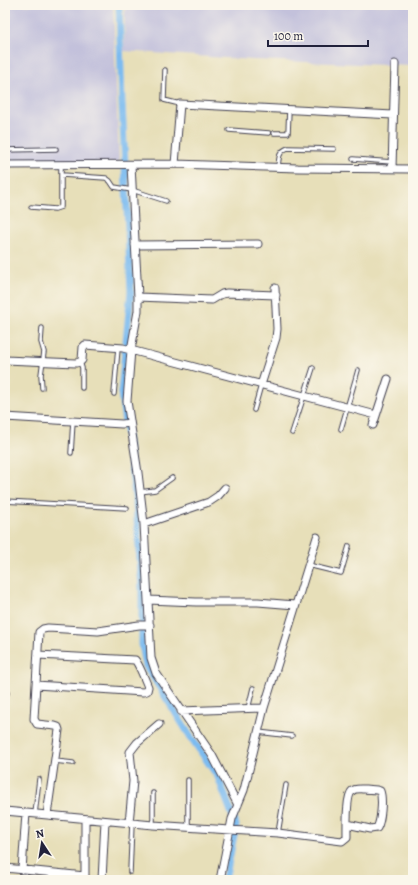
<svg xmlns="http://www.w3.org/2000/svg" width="418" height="885" viewBox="0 0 418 885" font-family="Alegreya,serif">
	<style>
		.industrial { fill: #c3c1db }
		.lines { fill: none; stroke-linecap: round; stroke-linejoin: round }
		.canal { stroke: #7bbbf0; stroke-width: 7 }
		.lane-casing { stroke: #403e4e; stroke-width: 5.5 }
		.street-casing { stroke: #403e4e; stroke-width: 9 }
		.lane { stroke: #fff; stroke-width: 3.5 }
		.street { stroke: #fff; stroke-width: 7 }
	</style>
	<rect width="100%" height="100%" fill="#fbf7ec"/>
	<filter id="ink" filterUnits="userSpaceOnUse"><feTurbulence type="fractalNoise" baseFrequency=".025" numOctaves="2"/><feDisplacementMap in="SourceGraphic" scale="8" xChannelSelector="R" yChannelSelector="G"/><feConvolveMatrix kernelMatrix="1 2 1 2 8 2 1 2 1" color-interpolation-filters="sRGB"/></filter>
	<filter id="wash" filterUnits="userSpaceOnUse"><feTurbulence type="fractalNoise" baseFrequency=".012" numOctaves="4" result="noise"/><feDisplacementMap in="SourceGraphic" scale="16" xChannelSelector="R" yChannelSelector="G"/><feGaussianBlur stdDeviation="0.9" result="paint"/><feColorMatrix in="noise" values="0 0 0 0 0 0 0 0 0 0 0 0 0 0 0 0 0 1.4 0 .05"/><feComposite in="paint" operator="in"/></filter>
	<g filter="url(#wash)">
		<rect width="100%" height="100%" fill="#e7dfb9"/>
		<!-- industrial -->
		<path class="industrial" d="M5,5H113L119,163L5,162Z
			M125,5H413V66L254,60L124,51Z"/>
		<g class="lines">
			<!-- canal -->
			<path class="canal" d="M119,5L122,103L131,291L121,393L136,503L142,589V644L146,666L190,736L218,777L236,825L225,880"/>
		</g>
	</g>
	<g filter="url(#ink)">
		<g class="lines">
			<!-- lane casing -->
			<g class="lane-casing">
				<path id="lane" d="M165,70L164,100L180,104
					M229,130L269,133
					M274,133H288L289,110
					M5,150L56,149
					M353,159L392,162
					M278,168C279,158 278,152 288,148L334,149
					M62,175L106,178L110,181L114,187L132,190L166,201
					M31,207L55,209L61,207V165
					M80,362L82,368V388
					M42,388L41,375L44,352L41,342L42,328
					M114,394L118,348
					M254,410L261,385
					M341,429L358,370
					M292,433L313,368
					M71,453L73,421
					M140,492L155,490L172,478
					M5,501L127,508
					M308,565L341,573L349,546
					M5,693H7
					M248,709L253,688
					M258,732L292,736
					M55,761L73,763
					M153,793V825
					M35,814L39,779
					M188,827V780
					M278,833L286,785
					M130,872L132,823"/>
			</g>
			<!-- street casing -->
			<g class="street-casing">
				<path id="street" d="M175,164L180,104L393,115
					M5,165L175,164L298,168L413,169
					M131,165L138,297V311L131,350L127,401L138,473L144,524L151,658L156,673L212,755L238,805
					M392,168L395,64
					M135,245L258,244
					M138,297L212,300L222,294L227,293L276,295
					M5,360L76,363L80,362L82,360L83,347L85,345L123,348L376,415
					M261,385L276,338L277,329L275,288
					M5,417L122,424L130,423
					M373,425L388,379
					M144,524L209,502L218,496L225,488
					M148,600L196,602H258L295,605
					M36,685L143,692L147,691L148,687C145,680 139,664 135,660L38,655
					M181,711L264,708
					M5,811L153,825L278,833L342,841L347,837C347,828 346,796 352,791C355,788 361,789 365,789C370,790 375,789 380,791C383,799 381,821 377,828L370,829L347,824
					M47,815L59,730L58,727L55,726L37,724L34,719L39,632L43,629L48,628L98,631L139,625H150
					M129,823L133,781L130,752L137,743L159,724
					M5,868L85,876
					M22,870L26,813
					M85,880V819
					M102,880L105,821
					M220,880L232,819L244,790L264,708L317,537"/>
			</g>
			<!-- lane -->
			<use href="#lane" class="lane"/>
			<!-- street -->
			<use href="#street" class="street"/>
		</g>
	</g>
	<!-- margin -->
	<rect width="418" height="885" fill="none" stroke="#fbf7ec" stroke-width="20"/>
	<!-- north arrow -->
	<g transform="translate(42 843) rotate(348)" stroke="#fbf7ec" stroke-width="3" paint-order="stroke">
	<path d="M0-3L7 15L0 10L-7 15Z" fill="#22223b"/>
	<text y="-6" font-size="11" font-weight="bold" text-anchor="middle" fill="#22223b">N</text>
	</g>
	<!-- scale -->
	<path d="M268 40v6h100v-6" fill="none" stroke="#22223b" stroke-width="2"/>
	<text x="274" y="40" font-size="12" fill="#22223b" stroke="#fbf7ec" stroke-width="3" paint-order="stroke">100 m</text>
</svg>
